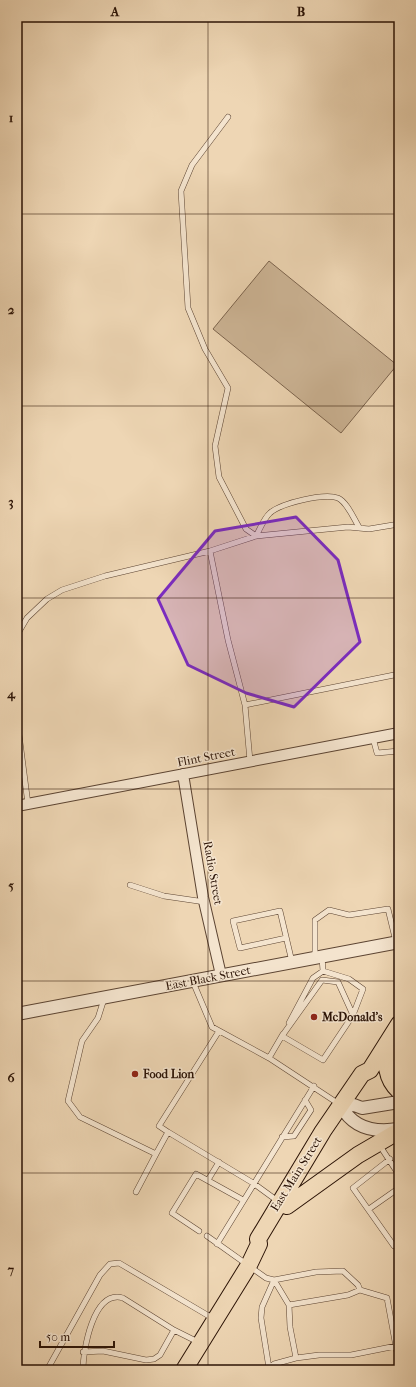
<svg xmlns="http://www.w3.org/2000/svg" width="416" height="1387" viewBox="0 0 416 1387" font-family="'IM FELL French Canon',serif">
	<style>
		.green { fill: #cdb596; stroke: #7c644e }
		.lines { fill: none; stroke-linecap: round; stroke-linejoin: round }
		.service-casing { stroke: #5c4432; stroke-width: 6 }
		.minor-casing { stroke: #5c4432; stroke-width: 12 }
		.tertiary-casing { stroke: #5c4432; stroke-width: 14 }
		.trunk-casing { stroke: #2b1306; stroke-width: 18 }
		.service { stroke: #f4e4ce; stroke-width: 5 }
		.minor { stroke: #f4e4ce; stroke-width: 10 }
		.tertiary { stroke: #f4e4ce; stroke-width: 12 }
		.trunk { stroke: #eed6b4; stroke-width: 16 }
		.marked { fill: #7b2cbf; fill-opacity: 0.2; stroke: #7b2cbf; stroke-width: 3; stroke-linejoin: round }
		.grid { fill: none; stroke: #2b1306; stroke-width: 1; stroke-opacity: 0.55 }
		.poi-dot { fill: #8f2418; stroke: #f4e4ce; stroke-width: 1.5 }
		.labels { text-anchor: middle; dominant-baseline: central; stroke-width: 3; stroke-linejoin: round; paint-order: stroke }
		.street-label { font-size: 12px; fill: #2b1306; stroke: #f4e4ce }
		.poi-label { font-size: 12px; font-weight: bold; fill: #2b1306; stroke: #f4e4ce; text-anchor: start }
		.neatline { fill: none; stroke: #2b1306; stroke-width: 1.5 }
		.grid-label { font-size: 13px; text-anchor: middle; font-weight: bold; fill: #2b1306 }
	</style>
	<rect width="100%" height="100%" fill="#eed6b4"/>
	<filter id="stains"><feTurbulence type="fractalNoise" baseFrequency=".005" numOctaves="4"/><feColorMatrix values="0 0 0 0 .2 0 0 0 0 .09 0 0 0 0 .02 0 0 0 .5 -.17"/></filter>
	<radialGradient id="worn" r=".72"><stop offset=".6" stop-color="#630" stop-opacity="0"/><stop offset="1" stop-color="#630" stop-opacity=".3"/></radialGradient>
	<!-- green -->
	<path class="green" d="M269,261L397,365L341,433L213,329Z"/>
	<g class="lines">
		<!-- service casing -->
		<g class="service-casing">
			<path id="service" d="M228,117L192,165L181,191L188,308L205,349L228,388L215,446L219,477L246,529L256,536C260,529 264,518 270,513C281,503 324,493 338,498C347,502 354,519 359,527
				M210,551L256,536L348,527L369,529L399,524
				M17,635L27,618L47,599L62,590L105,576L210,551L228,640L245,705
				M17,719L28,804
				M373,738L377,753L399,751
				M250,761L245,705L399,674
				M130,885L164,896L205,902
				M286,938L240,948L233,921L280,911L292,962
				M315,958V920L329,910L349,915L388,909L396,942
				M323,971L349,979L363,989L353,1015L323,1060L282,1036L322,980L338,982L353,1015
				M193,982L212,1027L269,1058
				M104,999L98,1018L82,1041L68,1101L80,1117L156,1154L168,1132L253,1183L279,1202
				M289,1023L313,978L323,971L322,957
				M283,1034L269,1058L339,1104
				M168,1132L159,1126L219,1031
				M282,1137L294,1136L311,1110L305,1100
				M380,1146L399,1175
				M390,1159L353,1188L394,1246L399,1243
				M208,1180L219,1162
				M136,1192L156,1154
				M369,1209L399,1188
				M199,1231L172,1213L196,1174L243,1200
				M207,1236L266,1278L274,1280L316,1272L343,1271L358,1285L360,1290L348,1295L289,1305L290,1327L296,1358L274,1364L269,1368V1370
				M217,1244L314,1086
				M360,1290L387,1298L399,1363
				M83,1352L103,1351L146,1360L154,1359L160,1355L174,1330L198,1342
				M296,1358L319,1355H351L396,1346
				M269,1368L261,1318L262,1307L274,1280L289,1305
				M47,1370L100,1275L110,1264L119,1263L214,1319
				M83,1370C83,1351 93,1289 123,1298L174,1330"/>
		</g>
		<!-- minor casing -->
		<g class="minor-casing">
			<path id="minor" d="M183,774L203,897L221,975
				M17,806L399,733"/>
		</g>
		<!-- tertiary casing -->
		<g class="tertiary-casing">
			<path id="tertiary" d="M17,1014L399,942
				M398,1129C374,1133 353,1128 341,1106L354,1105L362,1108L399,1102"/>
		</g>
		<!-- trunk casing -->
		<g class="trunk-casing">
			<path id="trunk" d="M387,1045C386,1063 385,1078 399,1091
				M287,1206L358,1155L399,1131
				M184,1370L249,1265L259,1244L258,1239L323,1131L362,1074L370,1070L399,1024"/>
		</g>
		<!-- service -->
		<use href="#service" class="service"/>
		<!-- minor -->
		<use href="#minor" class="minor"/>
		<!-- tertiary -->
		<use href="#tertiary" class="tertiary"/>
		<!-- trunk -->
		<use href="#trunk" class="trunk"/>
	</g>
	<!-- marked area -->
	<path class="marked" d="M296,517L338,560L360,642L294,707L246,693L188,665L158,599L215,531Z"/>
	<!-- grid -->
	<path class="grid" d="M208,17V1370M17,214H399M17,406H399M17,598H399M17,789H399M17,981H399M17,1173H399"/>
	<!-- markers -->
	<g class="poi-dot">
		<circle cx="314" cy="1017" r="4"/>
		<circle cx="135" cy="1074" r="4"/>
	</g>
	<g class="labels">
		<!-- street labels -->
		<g class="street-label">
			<text transform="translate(206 757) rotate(-11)">Flint Street</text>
			<text transform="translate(213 873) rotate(80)">Radio Street</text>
			<text transform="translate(208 978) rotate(-11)">East Black Street</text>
			<text transform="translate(296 1174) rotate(-58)">East Main Street</text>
		</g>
		<!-- poi labels -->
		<g class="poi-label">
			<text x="322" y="1017">McDonald's</text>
			<text x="143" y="1074">Food Lion</text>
		</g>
	</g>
	<!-- margin -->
	<rect width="416" height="1387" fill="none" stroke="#eed6b4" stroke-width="44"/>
	<!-- scale -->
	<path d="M40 1341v6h74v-6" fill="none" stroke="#2b1306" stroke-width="2"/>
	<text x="46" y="1341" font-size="12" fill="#2b1306" stroke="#f4e4ce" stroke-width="3" paint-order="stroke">50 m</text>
	<rect x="22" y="22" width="372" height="1343" class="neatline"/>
	<g class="grid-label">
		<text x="115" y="16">A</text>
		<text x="301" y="16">B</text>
		<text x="11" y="122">1</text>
		<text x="11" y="314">2</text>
		<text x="11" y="506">3</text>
		<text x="11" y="698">4</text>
		<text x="11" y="890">5</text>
		<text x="11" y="1082">6</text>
		<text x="11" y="1274">7</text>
	</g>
	<rect width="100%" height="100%" filter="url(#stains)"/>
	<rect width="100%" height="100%" fill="url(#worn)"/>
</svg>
